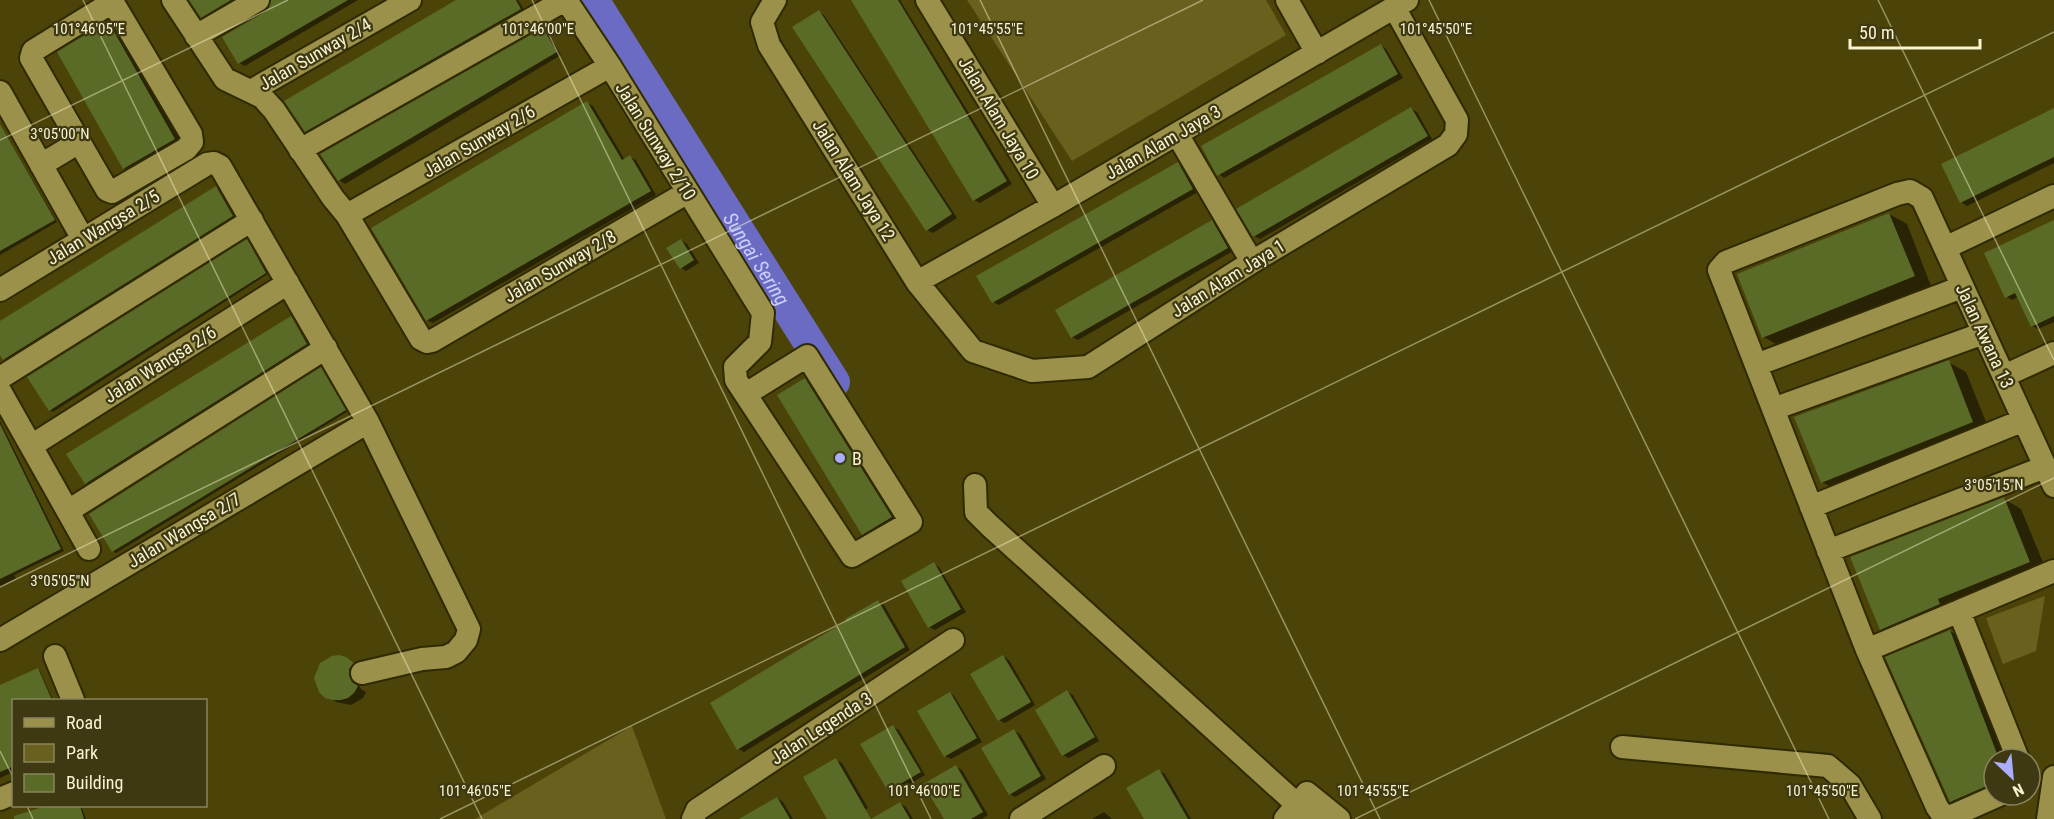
<svg xmlns="http://www.w3.org/2000/svg" width="2054" height="819" viewBox="0 0 2054 819" font-family="'Roboto Condensed',sans-serif">
	<style>
		.green { fill: #69601e }
		.shadow { fill: #0007 }
		.lines { fill: none; stroke-linecap: round; stroke-linejoin: round }
		.river { stroke: #6b6bc3; stroke-width: 32 }
		.building { fill: #5a6a27 }
		.minor-casing { stroke: #2f2a02; stroke-width: 26 }
		.minor { stroke: #9b914a; stroke-width: 22 }
		.ticks { fill: none; stroke: #f8f4d0; stroke-width: 1.5; stroke-opacity: 0.45 }
		.poi-dot { fill: #abaffb; stroke: #3e3913; stroke-width: 2 }
		.labels { text-anchor: middle; dominant-baseline: central; stroke-width: 4.5; stroke-linejoin: round; paint-order: stroke }
		.street-label { font-size: 18px; fill: #f8f4d0; stroke: #3e3913 }
		.poi-label { font-size: 18px; fill: #f8f4d0; stroke: #3e3913; text-anchor: start }
		.water-label { font-size: 20px; font-style: italic; fill: #cbcffe; stroke: #3e3913 }
		.ticks-label { font-size: 15px; text-anchor: middle; fill: #f8f4d0; stroke: #3e3913; stroke-width: 4.5; stroke-linejoin: round; paint-order: stroke }
	</style>
	<rect width="100%" height="100%" fill="#4b4308"/>
	<!-- green -->
	<path class="green" d="M967,0H1266L1286,35L1072,161Z
		M2045,596L2036,651L2003,664L1986,618Z
		M632,726L666,819H475Z"/>
	<!-- shadow -->
	<path class="shadow" d="M191,0H242L208,20L202,16Z
		M273,0H358L245,66L239,63Z
		M458,0H518L526,13L312,134L306,131Z
		M853,0H900L1012,184L980,203L974,200Z
		M819,12L824,15L957,218L933,233L927,230Z
		M108,23L125,33L192,150L142,178L124,168Z
		M543,30L548,33L561,55L345,184L339,180Z
		M1381,45L1386,49L1403,78L1224,178L1219,174Z
		M587,103L593,106L625,160L630,157L636,160L656,195L433,323L427,320Z
		M1411,109L1417,112L1432,139L1260,239L1254,236Z
		M2054,110V163L1967,206L1961,202Z
		M0,124L57,222L0,255Z
		M1178,163L1183,167L1198,192L999,305L993,302Z
		M216,188L219,189L235,218L7,361L4,359L0,353V323Z
		M1889,214L1907,224L1931,286L1781,347L1764,337Z
		M2054,221V322L2038,329L2032,326L2018,297L2012,300L2007,297Z
		M1212,222L1218,225L1233,251L1078,340L1072,337Z
		M681,240L687,244L699,263L686,271L681,268Z
		M247,241L268,274L53,412L50,410L29,377Z
		M291,318L309,345L88,485L86,483Z
		M1948,362L1966,372L1990,432L1840,492L1822,482Z
		M321,369L347,412L116,553L113,551L91,514Z
		M805,380L822,390L909,527L880,544L863,534Z
		M0,421L64,551L14,575L16,578L0,587Z
		M2004,499L2021,509L2047,572L1899,639L1881,629Z
		M934,564L939,567L966,612L935,630L929,627Z
		M878,602L884,605L910,650L744,752L738,749Z
		M1950,631L1967,641L2012,759H1994V795L1969,811L1951,801Z
		M1003,656L1009,660L1035,705L1005,723L999,720Z
		M351,662L361,668L357,682L361,689L366,692L363,698L351,705L336,702L326,696L317,685V670L321,664Z
		M38,670L40,671L53,700H14L0,691V687Z
		M1067,692L1073,695L1099,741L1069,758L1063,755Z
		M950,693L955,697L982,742L951,759L945,756Z
		M893,727L899,730L925,775L895,793L889,790Z
		M1014,731L1020,734L1046,779L1015,797L1010,794Z
		M0,743L13,772L0,778Z
		M836,760L842,763L868,808L849,819H829Z
		M956,767L962,770L988,815L982,819H945Z
		M1159,771L1165,774L1191,819H1146Z
		M777,798L783,802L793,819H748Z
		M900,804L906,807L913,819H874Z
		M51,806H81L86,819H32L37,810Z
		M1104,812L1112,819H1092Z"/>
	<g class="lines">
		<!-- river -->
		<path class="river" id="s1" d="M593,0L834,382"/>
	</g>
	<!-- building -->
	<path class="building" d="M189,0H231L201,18Z
		M271,0H348L238,64L222,37L265,12L269,7Z
		M456,0H516L521,9L305,132L284,101Z
		M851,0H898L1007,181L973,201Z
		M819,10L952,214L926,231L792,27Z
		M108,21L175,139L123,169L57,52Z
		M543,28L557,52L338,181L320,154Z
		M1381,44L1398,74L1217,176L1201,146Z
		M587,101L622,160L630,155L651,191L426,321L371,228Z
		M1411,107L1428,136L1253,237L1236,209Z
		M2054,108V157L1960,203L1941,164Z
		M0,124L55,220L0,251Z
		M1178,162L1193,189L992,303L976,276Z
		M216,186L233,216L3,360L0,355V321Z
		M1889,213L1915,276L1762,338L1737,274Z
		M1212,220L1228,248L1071,338L1055,310Z
		M2054,220V316L2031,327L2015,293L2005,298L1984,253Z
		M247,239L266,273L49,411L27,377Z
		M681,239L694,260L680,269L666,248Z
		M291,316L307,344L85,484L66,454Z
		M1949,360L1973,422L1821,483L1794,417Z
		M321,367L346,410L112,552L89,514Z
		M805,378L892,517L862,535L777,395Z
		M0,424L61,549L0,579Z
		M2004,497L2030,562L1938,599L1940,604L1880,630L1850,557Z
		M934,562L961,609L928,628L901,581Z
		M878,600L905,647L737,750L710,703L846,621L845,619Z
		M1950,630L1999,759H1994V783L1950,802L1885,657Z
		M339,655L346,657L354,663L349,669V675L352,682L358,686L354,693L348,698L341,700H333L325,698L319,692L314,678L320,663L332,656Z
		M1003,655L1031,702L998,721L970,674Z
		M38,668L52,700H14V766L0,772V685Z
		M1067,690L1095,737L1062,756L1035,710Z
		M950,692L977,738L944,757L917,711Z
		M893,725L921,772L888,791L860,744Z
		M1014,729L1041,776L1009,795L981,748Z
		M836,758L871,819L900,802L910,819H827L803,777Z
		M956,765L983,812L971,819H944L923,784Z
		M1159,769L1188,819H1144L1126,788Z
		M777,797L790,819H739Z
		M46,806H80L84,819H14V816Z"/>
	<g class="lines">
		<!-- minor casing -->
		<g class="minor-casing">
			<path id="minor" d="M173,0L225,79L262,97L274,110L333,198L347,215L421,339L427,342L432,341L688,192
				M566,0L610,66L763,313L760,342L735,367L736,380L852,556L911,522L807,356L746,394
				M775,0L762,22L769,45L917,282L973,351L1032,371L1088,367L1252,262L1448,145L1456,134L1457,120L1394,7
				M927,0L1053,206
				M1287,0L1317,53
				M110,6H115L191,134L192,142L186,149L112,192L107,190L31,58L33,51L103,8Z
				M196,36L258,0
				M251,91L410,0
				M0,92L83,239
				M1177,134L1252,262
				M300,150L565,0
				M41,165L79,142
				M347,215L610,66
				M1945,248L2054,196
				M917,282L1053,206L1407,0
				M0,290L207,164L214,163L220,166L368,422L469,629L466,640L456,652L446,657L422,659L362,673
				M1756,365L1962,287
				M2004,376L2054,353
				M0,378L252,220
				M0,391L89,549
				M1773,409L1984,333
				M31,446L288,283
				M975,485L976,512L989,525L1313,819
				M1811,507L2024,420
				M68,511L326,348
				M1828,551L2045,467
				M1959,611L2018,759
				M0,640L368,422
				M1867,650L2054,571
				M55,656L73,700
				M1622,747L1828,766L1850,785L1870,819
				M1999,795L1954,815L1944,817L1937,807L1867,650L1719,270L1726,262L1897,194L1910,191L1922,198L2054,486
				M0,799L14,793
				M693,819L697,810L953,640
				M1021,819L1104,766
				M1285,819L1307,793L1339,819
				M2048,819L2054,777"/>
		</g>
		<!-- minor -->
		<use href="#minor" class="minor"/>
	</g>
	<!-- ticks -->
	<path class="ticks" d="M83,0L482,819M532,0L931,819M980,0L1380,819M1429,0L1829,819M1878,0L2054,360M0,140L288,0M0,587L1203,0M0,751L14,779M27,806L33,819M440,819L2054,32M1355,819L2054,478"/>
	<!-- markers -->
	<circle class="poi-dot" cx="840" cy="458" r="6"/>
	<g class="labels">
		<!-- street labels -->
		<g class="street-label">
			<text transform="translate(315 54) rotate(-30)">Jalan Sunway 2/4</text>
			<text transform="translate(999 118) rotate(59)">Jalan Alam Jaya 10</text>
			<text transform="translate(479 141) rotate(-30)">Jalan Sunway 2/6</text>
			<text transform="translate(656 141) rotate(58)">Jalan Sunway 2/10</text>
			<text transform="translate(1163 142) rotate(-30)">Jalan Alam Jaya 3</text>
			<text transform="translate(854 180) rotate(58)">Jalan Alam Jaya 12</text>
			<text transform="translate(103 227) rotate(-31)">Jalan Wangsa 2/5</text>
			<text transform="translate(560 266) rotate(-30)">Jalan Sunway 2/8</text>
			<text transform="translate(1228 278) rotate(-32)">Jalan Alam Jaya 1</text>
			<text transform="translate(1985 336) rotate(65)">Jalan Awana 13</text>
			<text transform="translate(160 364) rotate(-32)">Jalan Wangsa 2/6</text>
			<text transform="translate(184 530) rotate(-31)">Jalan Wangsa 2/7</text>
			<text transform="translate(821 728) rotate(-33)">Jalan Legenda 3</text>
		</g>
		<!-- poi labels -->
		<g class="poi-label">
			<text x="852" y="458">B</text>
		</g>
		<!-- water labels -->
		<g class="water-label">
			<text stroke="none"><textPath href="#s1" startOffset="306">Sungai Sering</textPath></text>
		</g>
	</g>
	<g class="ticks-label">
		<text x="89" y="34">101°46'05"E</text>
		<text x="538" y="34">101°46'00"E</text>
		<text x="987" y="34">101°45'55"E</text>
		<text x="1436" y="34">101°45'50"E</text>
		<text x="60" y="139">3°05'00"N</text>
		<text x="1994" y="490">3°05'15"N</text>
		<text x="60" y="586">3°05'05"N</text>
		<text x="475" y="796">101°46'05"E</text>
		<text x="924" y="796">101°46'00"E</text>
		<text x="1373" y="796">101°45'55"E</text>
		<text x="1822" y="796">101°45'50"E</text>
	</g>
	<!-- legend -->
	<rect x="12" y="699" width="195" height="108" fill="#3e3913" stroke="#88845f" stroke-width="1.5"/>
	<rect x="24" y="718" width="30" height="9" fill="#9b914a" stroke="#88845f" stroke-width="1.5"/>
	<text x="66" y="729" font-size="18" fill="#f8f4d0">Road</text>
	<rect x="24" y="744" width="30" height="18" fill="#69601e" stroke="#88845f" stroke-width="1.5"/>
	<text x="66" y="759" font-size="18" fill="#f8f4d0">Park</text>
	<rect x="24" y="774" width="30" height="18" fill="#5a6a27" stroke="#88845f" stroke-width="1.5"/>
	<text x="66" y="789" font-size="18" fill="#f8f4d0">Building</text>
	<!-- north arrow -->
	<g transform="translate(2012 777) rotate(154)"><circle r="28" fill="#3e3913" stroke="#88845f" stroke-width="1.5"/>
	<path d="M0-4.5L10 22L0 15L-10 22Z" fill="#abaffb"/>
	<text y="-9" font-size="16" font-weight="bold" text-anchor="middle" fill="#f8f4d0">N</text>
	</g>
	<!-- scale -->
	<path d="M1850 39v9h130v-9" fill="none" stroke="#f8f4d0" stroke-width="3"/>
	<text x="1859" y="39" font-size="18" fill="#f8f4d0" stroke="#3e3913" stroke-width="4.5" paint-order="stroke">50 m</text>
</svg>
